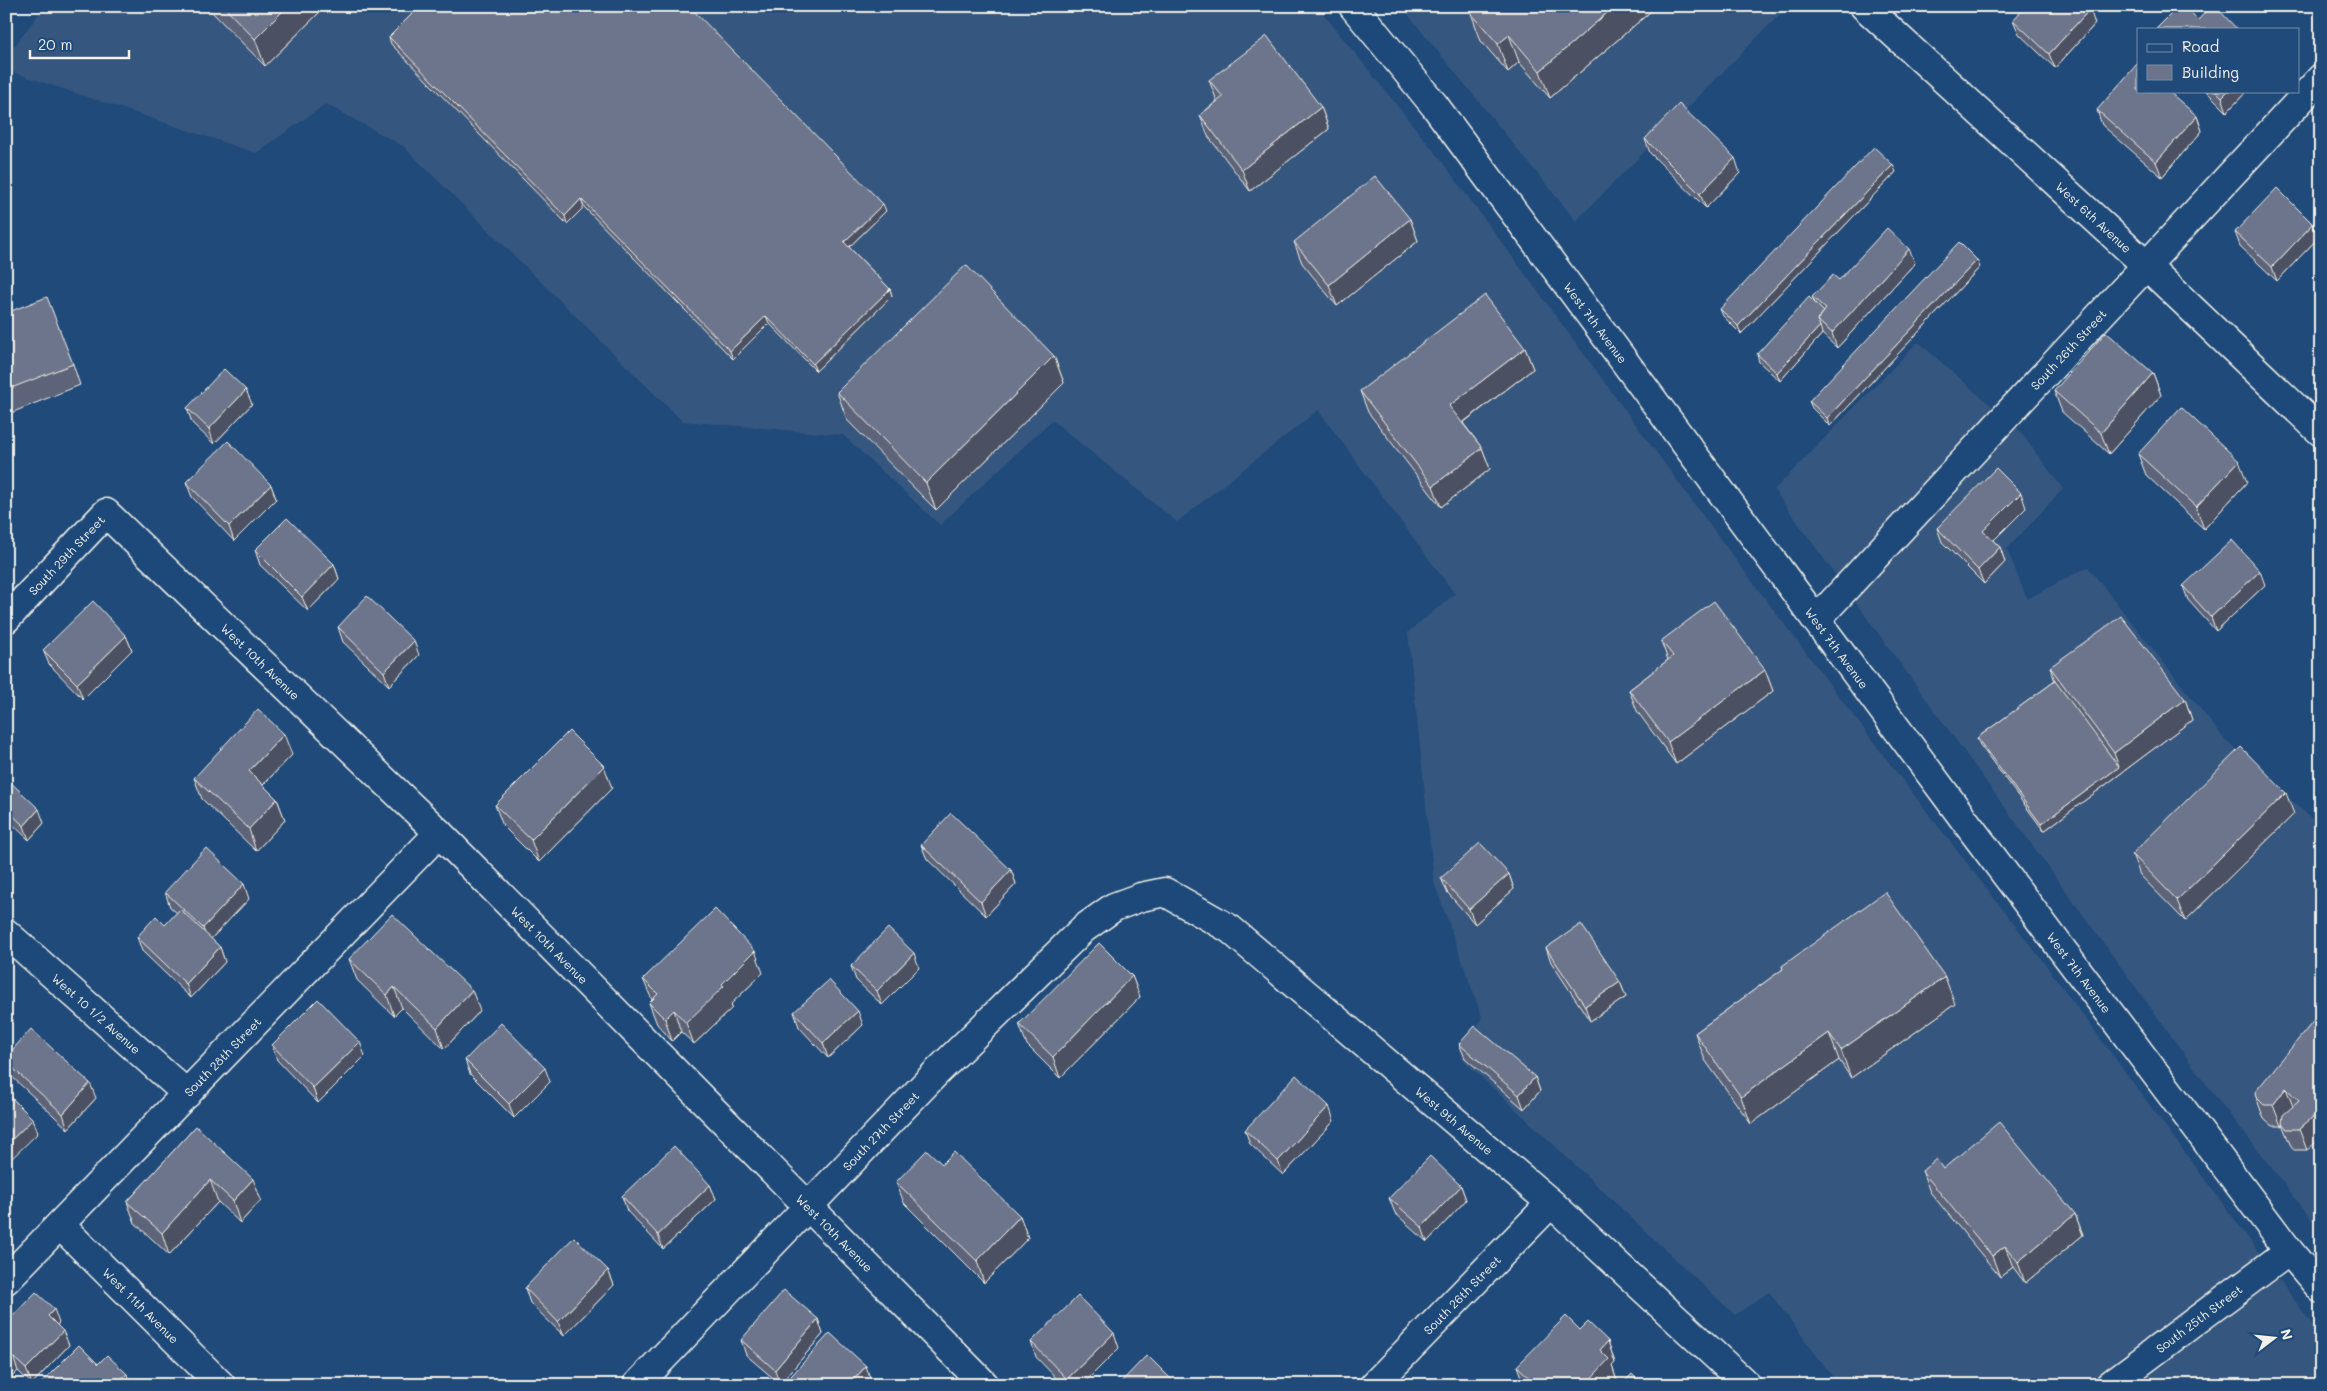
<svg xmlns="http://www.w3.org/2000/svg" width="2327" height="1391" viewBox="0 0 2327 1391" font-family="Mali,sans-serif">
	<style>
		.built { fill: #36577f }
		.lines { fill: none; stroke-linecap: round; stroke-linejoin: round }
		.minor-casing { stroke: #f4f1e8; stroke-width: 31 }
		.primary-casing { stroke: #f4f1e8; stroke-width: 31 }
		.minor { stroke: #1f4a7a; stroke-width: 28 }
		.primary { stroke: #1f4a7a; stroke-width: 28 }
		.wall { fill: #5d6478; stroke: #f4f1e8 }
		.shaded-wall { fill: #4c5162; stroke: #f4f1e8 }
		.building { fill: #6c748c; stroke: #f4f1e8 }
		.labels { text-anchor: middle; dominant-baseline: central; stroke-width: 4.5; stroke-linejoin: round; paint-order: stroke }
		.street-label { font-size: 12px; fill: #f4f1e8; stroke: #1f4a7a }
	</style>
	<rect width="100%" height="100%" fill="#1f4a7a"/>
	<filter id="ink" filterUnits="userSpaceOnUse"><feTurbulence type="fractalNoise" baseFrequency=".02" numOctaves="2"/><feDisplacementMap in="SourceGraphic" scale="10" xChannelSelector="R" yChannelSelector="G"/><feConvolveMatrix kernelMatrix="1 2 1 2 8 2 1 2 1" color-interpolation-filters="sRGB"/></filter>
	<g filter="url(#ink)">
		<!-- built -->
		<path class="built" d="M45,6H1317L1441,160L1723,543L1900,777L2045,964L2321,1336V1385H1839L1769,1292L1735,1315L1461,1058L1482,1017L1434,882L1408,632L1455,594L1318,410L1177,522L1052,420L940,525L843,435L682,421L403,146L326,104L256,153L6,70V57Z
			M1401,6H1788L1576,221Z
			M1918,342L2019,430L2063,489L2007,549L2027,599L2088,567L2225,740L2321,827V1231L2209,1088L1774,490Z"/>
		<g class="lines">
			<!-- minor casing -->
			<g class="minor-casing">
				<g id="minor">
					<path id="s1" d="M1864,6L2147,266L2321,432"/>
					<path id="s2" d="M6,619L106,513L439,833L985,1385"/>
					<path id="s3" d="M1816,620L2321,78"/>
					<path id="s4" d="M6,933L187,1094"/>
					<path id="s5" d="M60,1225L221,1385"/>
					<path id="s6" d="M6,1280L439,833"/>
					<path id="s7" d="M637,1385L935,1074L1083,929L1114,907L1141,897L1165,892L1230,929L1551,1203L1747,1385"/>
					<path id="s8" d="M1374,1385L1551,1203"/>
					<path id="s9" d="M2110,1385L2289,1251"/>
				</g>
			</g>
			<!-- primary casing -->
			<g class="primary-casing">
				<g id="primary">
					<path id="s10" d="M1353,6L1435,106L1969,826L2289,1251L2321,1289"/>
				</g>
			</g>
			<!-- minor -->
			<use href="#minor" class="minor"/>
			<!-- primary -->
			<use href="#primary" class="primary"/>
		</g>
		<!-- wall -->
		<path class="wall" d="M206,6H326L265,66Z
			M1472,6H1657L1550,98L1519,62L1508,72L1481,41L1471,13L1475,10Z
			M2013,20L2095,24L2055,68L2019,34Z
			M389,37L886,211L849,247L890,289L892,296L816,371L769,323L733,359L584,207L567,224L391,44Z
			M1209,80L1321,107L1329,129L1250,191L1208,136L1200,115L1217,101Z
			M2206,91H2247L2227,112Z
			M2097,110L2197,116L2202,131L2162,177L2102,125Z
			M1645,139L1740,173L1706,208L1650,153Z
			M1896,172L1741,334L1723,316L1720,309Z
			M1410,219L1418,241L1337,306L1302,263L1294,242Z
			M2235,232L2318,238L2277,281L2240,246Z
			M1915,263L1837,348L1822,334L1780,381L1759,362L1757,354L1815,303L1812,297L1839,280Z
			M1980,267L1830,426L1812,408L1809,401Z
			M6,313L73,364L80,385L6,415Z
			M1525,348L1533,369L1463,423L1482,448L1490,469L1441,507L1368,412L1360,391Z
			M1054,356L1064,383L936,510L847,420L837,392Z
			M2153,373L2161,395L2109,454L2062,412L2054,391Z
			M252,404L214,444L192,423L187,408Z
			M2138,454L2247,482L2204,529L2146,475Z
			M186,482L271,485L276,499L234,541L192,497Z
			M2026,508L1993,540L2000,547L2005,562L1984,584L1942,542L1937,528Z
			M255,550L334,564L339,579L308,611L260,565Z
			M2265,585L2216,631L2188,600L2183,586Z
			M338,627L419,655L389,686L343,642Z
			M126,636L132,650L83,699L49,664L43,650Z
			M1661,641L1765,670L1773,691L1676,764L1637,711L1629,690L1668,660Z
			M2050,667L2185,699L2192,720L2044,831L1980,745L1977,738L2055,681Z
			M292,755L263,785L277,799L285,820L256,851L202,799L194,778Z
			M6,778L44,823L29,840L6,818Z
			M612,788L539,862L503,826L495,805Z
			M2294,814L2185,921L2140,875L2132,854Z
			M921,845L1011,870L1016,884L986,916L927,859Z
			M1509,874L1514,889L1475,924L1447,892L1441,878Z
			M165,892L249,899L211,939L220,947L225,962L191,998L142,951L137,937L165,925L177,913L170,907Z
			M1546,948L1620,982L1626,997L1590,1021L1551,962Z
			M349,959L480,1011L444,1049L402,1008L394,1016L357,980Z
			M851,966L919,968L882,1005L856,980Z
			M1782,966L1955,1004L1851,1078L1839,1060L1751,1124L1705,1060L1695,1033L1783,969Z
			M763,973L731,1004L732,1008L694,1044L681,1032L672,1041L657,1024L649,1003L652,1000L643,979Z
			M1132,976L1140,997L1060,1078L1027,1045L1019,1024Z
			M794,1012L863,1025L828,1058L799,1027Z
			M2321,1012L2307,1150H2294L2290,1144L2282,1124L2281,1126H2272L2264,1119L2256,1097Z
			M1459,1044L1535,1077L1540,1091L1524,1109L1465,1058Z
			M272,1045L365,1056L318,1103L277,1060Z
			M6,1057L96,1098L68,1129L9,1074L6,1068Z
			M465,1060L550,1082L514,1118L470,1074Z
			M1334,1121L1283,1175L1250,1144L1245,1130Z
			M196,1126L261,1200L240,1223L218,1202L169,1255L135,1223L127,1202Z
			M942,1164L1020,1216L1028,1238L984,1283L904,1203L896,1182Z
			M1943,1169L2075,1214L2083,1235L2025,1283L2013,1267L2000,1277L1930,1192L1922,1171Z
			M710,1185L716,1199L663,1249L627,1211L622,1196Z
			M1461,1186L1466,1200L1427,1242L1395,1213L1389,1198Z
			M608,1270L614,1285L564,1336L530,1303L525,1288Z
			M818,1319L823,1334L780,1384L746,1355L741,1340Z
			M6,1323H59L57,1325L69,1345L32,1384L18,1371L6,1383Z
			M1580,1330L1608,1341L1615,1363L1612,1366L1617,1381L1613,1385H1524L1517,1366Z
			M1031,1342L1119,1348L1082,1385H1063L1036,1357Z"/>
		<!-- shaded-wall -->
		<path class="shaded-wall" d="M288,6H326L265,66L255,39Z
			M1615,6H1657L1550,98L1540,71Z
			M1992,6H1997L1993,10Z
			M2090,9L2095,24L2055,68L2049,54Z
			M1509,35L1519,62L1508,72L1498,44Z
			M2228,91H2247L2227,112L2222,97Z
			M1321,107L1329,129L1250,191L1242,170Z
			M2197,116L2202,131L2162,177L2156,162Z
			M1735,158L1740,173L1706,208L1700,194Z
			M1893,165L1896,172L1741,334L1738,326Z
			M581,199L584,207L567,224L565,216Z
			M883,204L886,211L847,249L844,242Z
			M1410,219L1418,241L1337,306L1329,285Z
			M2313,224L2318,238L2277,281L2272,267Z
			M1909,249L1915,263L1837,348L1832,333Z
			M1977,260L1980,267L1830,426L1827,418Z
			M890,289L892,296L816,371L813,364Z
			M766,316L769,323L733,359L730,351Z
			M1820,326L1822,334L1780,381L1777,373Z
			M1525,348L1533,369L1457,427L1449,406Z
			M1054,356L1064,383L936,510L926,483Z
			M2153,373L2161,395L2109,454L2101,433Z
			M246,390L252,404L214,444L209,429Z
			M1482,448L1490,469L1441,507L1433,486Z
			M2239,461L2247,482L2204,529L2196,507Z
			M271,485L276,499L234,541L229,526Z
			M2021,493L2026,508L1989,545L1983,531Z
			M2000,547L2005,562L1984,584L1978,570Z
			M334,564L339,579L308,611L302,597Z
			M2260,571L2265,585L2216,631L2211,617Z
			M126,636L132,650L83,699L77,684Z
			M414,641L419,655L389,686L384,672Z
			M1765,670L1773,691L1676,764L1668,742Z
			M2185,699L2192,720L2044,831L2041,824L2119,767L2114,753Z
			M284,734L292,755L256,792L249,771Z
			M604,766L612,788L539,862L531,840Z
			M2286,793L2294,814L2185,921L2177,900Z
			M277,799L285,820L256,851L249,829Z
			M39,809L44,823L29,840L24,826Z
			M1011,870L1016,884L986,916L981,902Z
			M1509,874L1514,889L1475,924L1469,909Z
			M244,884L249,899L208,942L203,928Z
			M220,947L225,962L191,998L186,984Z
			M755,951L763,973L731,1004L732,1008L694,1044L686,1023L722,984Z
			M914,953L919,968L882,1005L877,991Z
			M1132,976L1140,997L1060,1078L1053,1057Z
			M1945,977L1955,1004L1851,1078L1841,1050Z
			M1620,982L1626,997L1590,1021L1585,1006Z
			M394,987L402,1008L394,1016L387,995Z
			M472,990L480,1011L444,1049L437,1028Z
			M674,1010L681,1032L672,1041L665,1019Z
			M858,1011L863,1025L828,1058L823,1043Z
			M1829,1033L1839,1060L1751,1124L1741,1097Z
			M360,1042L365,1056L318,1103L313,1088Z
			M545,1068L550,1082L514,1118L509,1104Z
			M1535,1077L1540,1091L1524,1109L1519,1095Z
			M90,1083L96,1098L68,1129L63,1114Z
			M2286,1088L2294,1109L2281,1126L2273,1105Z
			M1329,1106L1334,1121L1283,1175L1278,1161Z
			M2321,1110V1138L2307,1150L2299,1129Z
			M33,1119L38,1133L6,1164V1145Z
			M253,1179L261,1200L240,1223L233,1201Z
			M210,1180L218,1202L169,1255L162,1233Z
			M710,1185L716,1199L663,1249L658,1235Z
			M1461,1186L1466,1200L1427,1242L1422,1227Z
			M2075,1214L2083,1235L2025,1283L2018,1262Z
			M1020,1216L1028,1238L984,1283L977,1261Z
			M2005,1246L2013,1267L2000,1277L1992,1256Z
			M608,1270L614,1285L564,1336L558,1322Z
			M54,1309L59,1323L53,1330L48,1316Z
			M818,1319L823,1334L780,1384L775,1370Z
			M63,1331L69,1345L32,1384L26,1369Z
			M1114,1333L1119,1348L1082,1385H1069L1067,1379Z
			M1608,1341L1615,1363L1612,1366L1617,1381L1613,1385H1585L1600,1350Z
			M13,1357L18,1371L6,1383V1363Z
			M866,1366L871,1381L867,1385H849Z
			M127,1374L131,1385H122L120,1380Z"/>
		<!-- building -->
		<path class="building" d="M223,6H288L255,39Z
			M420,6H689L883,204L844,242L890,289L813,364L766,316L730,351L581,199L565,216L389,37Z
			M1480,6H1615L1540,71L1509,35L1498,44L1471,13Z
			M2026,6H2087L2090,9L2049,54L2013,20Z
			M2179,6H2185L2198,20L2211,6H2215L2237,29H2156Z
			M1267,36L1321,107L1242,170L1200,115L1223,97L1209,80Z
			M2137,64L2138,65V91H2168L2197,116L2156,162L2097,110Z
			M2216,91H2228L2222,97Z
			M1679,104L1735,158L1700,194L1645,139Z
			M1874,147L1893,165L1738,326L1720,309Z
			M1375,176L1410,219L1329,285L1294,242Z
			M2277,188L2313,224L2272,267L2235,232Z
			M1887,228L1909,249L1832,333L1817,320L1826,309L1812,297L1833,275L1839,280Z
			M1959,242L1977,260L1827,418L1809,401Z
			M966,265L1054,356L926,483L837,392Z
			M1485,295L1525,348L1449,406L1482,448L1433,486L1360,391Z
			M47,297L73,364L6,390V313Z
			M1809,297L1824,312L1817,320L1820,326L1777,373L1757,354Z
			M2106,332L2153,373L2101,433L2054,391Z
			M224,369L246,390L209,429L187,408Z
			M2181,407L2239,461L2196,507L2138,454Z
			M228,441L271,485L229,526L186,482Z
			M1996,468L2021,493L1983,531L2000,547L1978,570L1937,528Z
			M287,518L334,564L302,597L255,550Z
			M2232,540L2260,571L2211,617L2183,586Z
			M367,596L414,641L384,672L338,627Z
			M93,601L126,636L77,684L43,650Z
			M1714,601L1765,670L1668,742L1629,690L1673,656L1661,641Z
			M2121,616L2185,699L2114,753L2050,667Z
			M2055,681L2119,767L2041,824L1977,738Z
			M258,709L284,734L249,771L277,799L249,829L194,778Z
			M569,731L604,766L531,840L495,805Z
			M2241,747L2286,793L2177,900L2132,854Z
			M6,778L39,809L24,826L6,809Z
			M951,813L1011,870L981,902L921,845Z
			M1480,843L1509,874L1469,909L1441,878Z
			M206,848L244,884L203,928L165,892Z
			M1885,892L1945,977L1841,1050L1829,1033L1741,1097L1695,1033L1783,969L1782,966Z
			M180,909L220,947L186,984L137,937L156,916L165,925Z
			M715,909L755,951L722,984L724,986L686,1023L674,1010L665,1019L649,1003L658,994L643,979Z
			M392,914L472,990L437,1028L394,987L387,995L349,959Z
			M1581,924L1620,982L1585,1006L1546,948Z
			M888,928L914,953L877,991L851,966Z
			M1099,943L1132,976L1053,1057L1019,1024Z
			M829,980L858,1011L823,1043L794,1012Z
			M318,999L360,1042L313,1088L272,1045Z
			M2321,1012V1110L2299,1129H2287L2282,1123L2283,1115L2299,1101L2286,1088L2273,1105H2264L2256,1097L2255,1092Z
			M501,1023L545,1068L509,1104L465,1060Z
			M1475,1026L1535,1077L1519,1095L1459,1044Z
			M31,1029L90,1083L63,1114L6,1062V1057Z
			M1296,1075L1329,1106L1278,1161L1245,1130Z
			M6,1092L33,1119L6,1145Z
			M1999,1122L2075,1214L2018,1262L2005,1246L1992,1256L1922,1171L1936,1159L1943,1169Z
			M196,1126L253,1179L233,1201L210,1180L162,1233L127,1202Z
			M674,1146L710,1185L658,1235L622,1196Z
			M927,1150L942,1164L954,1152L1020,1216L977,1261L896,1182Z
			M1430,1156L1461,1186L1422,1227L1389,1198Z
			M574,1237L608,1270L558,1322L525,1288Z
			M784,1290L818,1319L775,1370L741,1340Z
			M36,1292L54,1309L48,1316L63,1331L26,1369L13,1357L6,1363V1323Z
			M1078,1296L1114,1333L1067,1379L1031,1342Z
			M1566,1316L1580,1330L1588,1322L1608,1341L1600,1350L1609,1359L1585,1385H1528L1532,1380L1517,1366Z
			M830,1333L866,1366L849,1385H783Z
			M79,1345L98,1364L107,1355L127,1374L120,1380L125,1385H39Z
			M1147,1355L1177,1385H1118Z
			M1632,1374L1643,1385H1621Z"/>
	</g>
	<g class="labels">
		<!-- street labels -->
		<g class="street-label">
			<text stroke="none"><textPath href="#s1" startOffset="312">West 6th Avenue</textPath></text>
			<text stroke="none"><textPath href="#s10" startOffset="399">West 7th Avenue</textPath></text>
			<text stroke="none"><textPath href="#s3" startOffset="370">South 26th Street</textPath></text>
			<text stroke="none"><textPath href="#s2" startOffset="88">South 29th Street</textPath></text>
			<text stroke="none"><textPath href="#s10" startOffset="804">West 7th Avenue</textPath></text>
			<text stroke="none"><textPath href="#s2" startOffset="360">West 10th Avenue</textPath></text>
			<text stroke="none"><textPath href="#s2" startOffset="765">West 10th Avenue</textPath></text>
			<text stroke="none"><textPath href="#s10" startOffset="1209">West 7th Avenue</textPath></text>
			<text stroke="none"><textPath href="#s4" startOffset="121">West 10 1/2 Avenue</textPath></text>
			<text stroke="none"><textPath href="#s6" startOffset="311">South 28th Street</textPath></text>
			<text stroke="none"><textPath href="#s7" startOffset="1099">West 9th Avenue</textPath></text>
			<text stroke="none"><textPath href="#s7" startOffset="352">South 27th Street</textPath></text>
			<text stroke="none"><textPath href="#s2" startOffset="1170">West 10th Avenue</textPath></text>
			<text stroke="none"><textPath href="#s8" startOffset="126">South 26th Street</textPath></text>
			<text stroke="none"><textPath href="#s5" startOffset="114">West 11th Avenue</textPath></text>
			<text stroke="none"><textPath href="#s9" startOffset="111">South 25th Street</textPath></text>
		</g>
	</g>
	<!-- margin -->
	<rect width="2327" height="1391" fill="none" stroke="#1f4a7a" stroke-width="25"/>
	<rect x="12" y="12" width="2302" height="1366" fill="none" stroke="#f4f1e8" stroke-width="2" filter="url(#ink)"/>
	<!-- legend -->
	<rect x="2137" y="28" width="162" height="65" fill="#1f4a7a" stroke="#748da6"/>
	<rect x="2147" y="44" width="25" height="8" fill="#1f4a7a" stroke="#748da6"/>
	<text x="2182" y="52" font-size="15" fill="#f4f1e8">Road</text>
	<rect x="2147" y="65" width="25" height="15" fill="#6c748c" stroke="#748da6"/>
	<text x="2182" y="78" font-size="15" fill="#f4f1e8">Building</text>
	<!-- north arrow -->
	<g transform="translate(2274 1338) rotate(74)" stroke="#1f4a7a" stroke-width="4" paint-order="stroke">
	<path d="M0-4L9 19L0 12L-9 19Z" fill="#f4f1e8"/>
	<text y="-8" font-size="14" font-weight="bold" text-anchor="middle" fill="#f4f1e8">N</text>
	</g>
	<!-- scale -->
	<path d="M30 50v8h99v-8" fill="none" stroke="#f4f1e8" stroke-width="2.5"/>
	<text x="38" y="50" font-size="15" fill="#f4f1e8" stroke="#1f4a7a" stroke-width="4" paint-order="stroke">20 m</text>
</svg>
